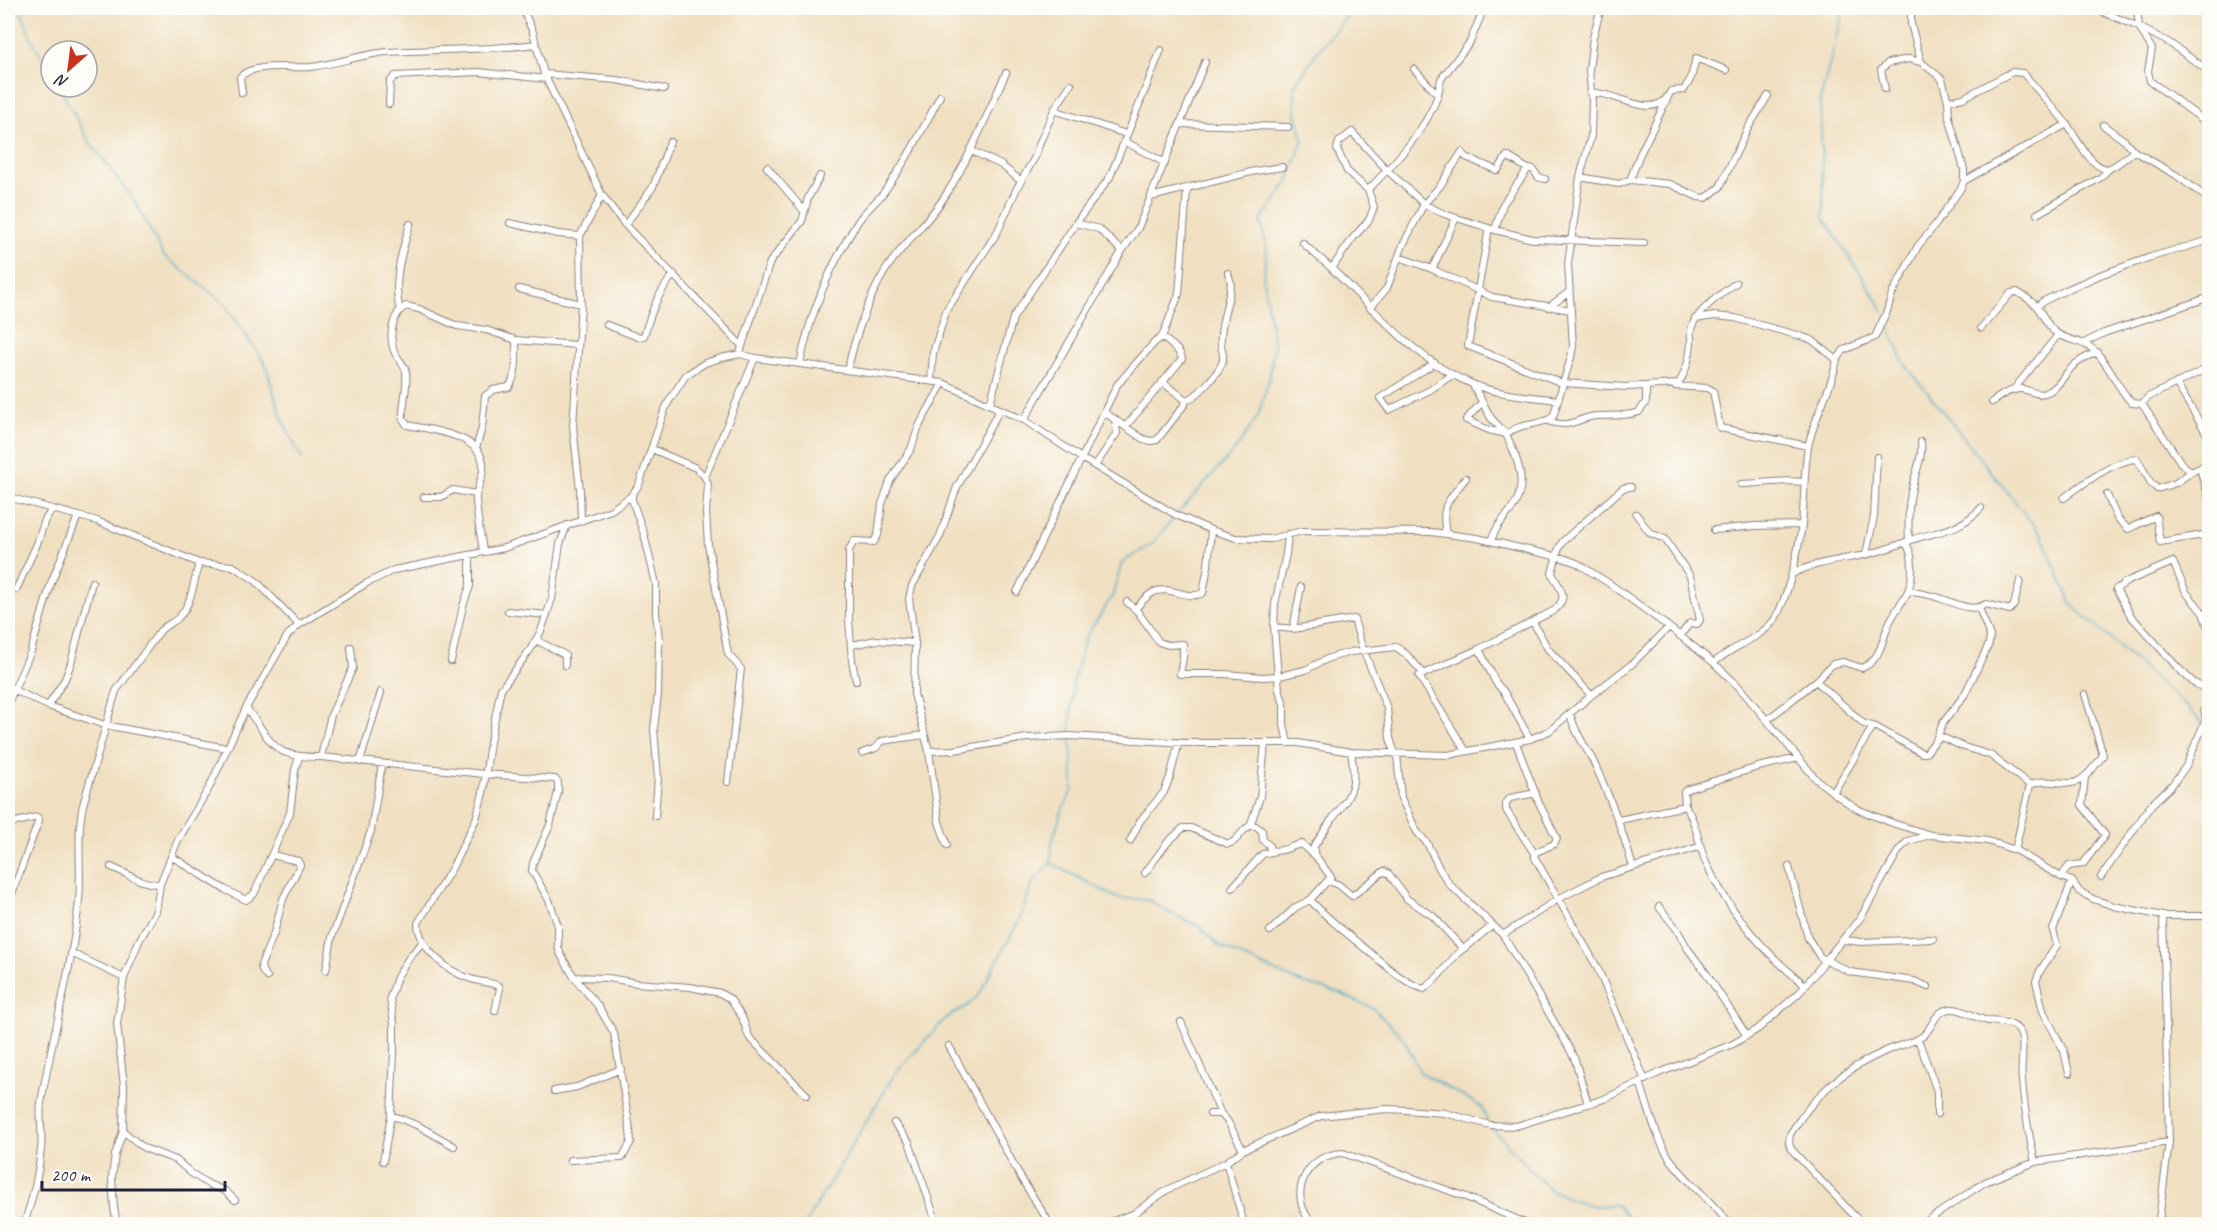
<svg xmlns="http://www.w3.org/2000/svg" width="2217" height="1232" viewBox="0 0 2217 1232" font-family="Caveat,sans-serif">
	<style>
		.lines { fill: none; stroke-linecap: round; stroke-linejoin: round }
		.stream { stroke: #46a8c6; stroke-width: 1.5 }
		.minor-casing { stroke: #89807e; stroke-width: 8 }
		.minor { stroke: #fff; stroke-width: 6 }
	</style>
	<rect width="100%" height="100%" fill="#fdfcf7"/>
	<filter id="ink" filterUnits="userSpaceOnUse"><feTurbulence type="fractalNoise" baseFrequency=".0167" numOctaves="2"/><feDisplacementMap in="SourceGraphic" scale="12" xChannelSelector="R" yChannelSelector="G"/><feConvolveMatrix kernelMatrix="1 2 1 2 8 2 1 2 1" color-interpolation-filters="sRGB"/></filter>
	<filter id="wash" filterUnits="userSpaceOnUse"><feTurbulence type="fractalNoise" baseFrequency=".008" numOctaves="4" result="noise"/><feDisplacementMap in="SourceGraphic" scale="24" xChannelSelector="R" yChannelSelector="G"/><feGaussianBlur stdDeviation="1.35" result="paint"/><feColorMatrix in="noise" values="0 0 0 0 0 0 0 0 0 0 0 0 0 0 0 0 0 1.4 0 .05"/><feComposite in="paint" operator="in"/></filter>
	<g filter="url(#wash)">
		<rect width="100%" height="100%" fill="#f0dfc0"/>
		<g class="lines">
			<!-- stream -->
			<path class="stream" d="M20,8L31,38L51,73
				M1844,8L1820,101L1824,218L1878,301L1883,312
				M59,87L89,141L136,203L163,255L224,303L265,363L279,410L289,434L302,459
				M1886,319L1904,363L2041,534L2072,605L2186,706L2203,724
				M1178,513L1236,449L1258,416L1270,376L1274,345L1263,279L1267,250L1261,220L1288,182L1303,139L1296,112L1294,87L1317,52L1350,13L1361,8
				M1070,733L1073,683L1085,638L1112,597L1122,562L1151,545L1175,517
				M1051,863L1117,898L1149,900L1168,912L1199,926L1218,945L1245,958L1299,982L1339,993L1374,1009L1404,1039L1420,1072L1482,1107L1488,1123
				M1491,1127L1549,1189L1571,1199L1594,1206L1617,1205L1633,1224
				M805,1224L896,1072L946,1018L967,1006L979,995L1020,918L1032,884L1051,863L1052,842L1061,813L1073,789L1072,749L1070,738"/>
		</g>
	</g>
	<g filter="url(#ink)">
		<g class="lines">
			<!-- minor casing -->
			<g class="minor-casing">
				<path id="minor" d="M522,8L533,32L544,74L602,195L625,225L742,346L740,354
					M1911,8V24L1921,62
					M2093,8L2139,27L2168,42L2210,72
					M2137,8L2139,27L2152,49L2148,71L2150,81L2210,125
					M544,74L617,80L664,89
					M242,93L240,77C253,62 293,69 311,67C337,64 362,54 388,52C437,49 486,51 535,44
					M1590,93C1615,90 1655,125 1671,91L1684,90L1691,78L1696,58L1726,70
					M1438,94L1441,79L1470,42L1484,8
					M1948,101L1963,98L2012,72L2023,73L2067,124
					M389,104L390,82L395,76L478,72L547,79
					M1054,110L1126,134
					M1181,124L1288,127
					M2103,125L2125,141L2134,151L2176,175L2210,200
					M1124,141L1165,163
					M970,150L1001,165L1021,181
					M767,167L804,211
					M1580,177L1619,184L1630,180L1640,154L1668,97
					M1630,180L1670,184L1698,197L1706,198L1720,187L1748,128L1768,96
					M1964,181L2067,124C2074,135 2094,174 2110,168C2118,165 2127,156 2134,151
					M1368,190C1395,162 1425,132 1438,95L1414,69
					M1151,197L1255,171L1282,167
					M2037,214L2100,178L2109,169
					M510,223L558,234L580,236
					M1076,223L1110,177L1161,50
					M625,225L653,187L670,142
					M1489,228L1468,346L1562,383L1627,387L1678,384C1686,373 1691,354 1691,339C1691,337 1690,332 1691,330C1694,313 1722,293 1736,283
					M1495,230L1503,204L1528,169
					M1303,243C1313,253 1324,261 1333,270C1376,311 1416,361 1472,384C1498,395 1530,396 1558,400
					M1399,257L1432,269L1492,297L1571,310
					M1332,268L1353,238L1369,220L1374,207L1368,190L1347,171L1337,149L1339,142L1352,132L1387,170L1424,204L1444,214L1495,230L1533,239L1644,243
					M1432,269L1456,218
					M519,289L581,304
					M1549,307L1569,292
					M2037,307L2042,302L2066,290L2100,275L2151,257L2210,240
					M1370,308L1387,288L1403,245L1424,204L1440,186L1462,152L1466,157L1496,170H1498L1507,156L1528,169H1533L1538,177L1545,179
					M400,310C392,282 402,251 410,224
					M1695,319L1715,316L1735,318L1800,336L1812,340L1837,360
					M607,325L638,337L644,336C651,312 658,293 674,274
					M1981,328L2011,293L2017,292C2024,296 2031,300 2036,306C2044,315 2046,325 2055,332C2068,342 2086,340 2097,353C2111,368 2118,389 2132,403L2142,404L2181,463L2191,472L2200,468
					M2084,343L2104,333L2210,297
					M742,346L770,262L802,221L808,198L820,176
					M1435,363L1380,398L1389,410L1430,390L1452,375
					M800,364C810,314 830,266 857,223C864,211 876,203 884,192C906,162 923,129 940,96
					M848,369C854,339 869,297 885,271C902,244 928,223 945,196C970,158 987,114 1006,73
					M931,380L933,353L946,311L998,231L1017,188L1035,157L1040,142L1054,110L1071,84
					M2176,383L2210,439
					M1473,385L1491,418L1506,434L1489,430L1466,420L1482,402
					M1675,386L1708,388L1713,391L1720,428L1808,446
					M2014,389L2058,335
					M1186,400C1196,399 1218,373 1222,363C1225,356 1222,352 1221,345C1219,325 1229,303 1231,283L1228,273
					M1992,402C2000,396 2011,388 2022,389C2030,390 2036,396 2045,393C2058,389 2063,376 2072,367C2079,360 2088,356 2097,352
					M990,404L1013,318L1076,223L1099,229L1122,251
					M2142,404L2148,397L2210,367
					M1000,409L957,487L940,536L912,586L909,599L915,643L914,694L929,751L954,750L1027,738L1069,736L1187,743H1288
					M1104,412L1143,439L1151,441L1157,440L1185,404L1186,400L1162,382
					M1024,420L1122,251L1138,228L1205,62
					M1548,421C1572,429 1575,419 1595,416C1610,415 1625,417 1639,412L1646,402V386
					M1126,426L1182,359C1181,350 1169,343 1162,337
					M476,448L482,428L485,396L493,390L509,387C518,373 516,355 516,340
					M652,449L696,468L705,477L708,485L706,513L708,545L728,654L741,669L728,782
					M2210,461L2200,468L2210,502
					M1095,466L1117,433L1115,419
					M705,477L755,358
					M1741,484C1762,484 1782,479 1804,482
					M632,494V500L644,534L656,584V613L659,639L658,694L654,729L658,778L655,816
					M2107,495L2117,518L2128,529L2156,516L2160,542L2210,534
					M8,497L97,521L199,563L233,566L256,581L299,625
					M424,497H441L453,490L476,494
					M2064,498C2081,485 2116,459 2137,459L2151,483L2157,489L2176,483L2191,472
					M1636,514L1650,533L1665,539L1690,576L1700,620L1697,624L1690,623L1680,636
					M581,521L580,490L573,426L581,304L580,236L602,195
					M1714,530L1755,526L1801,525
					M1288,534L1286,554L1275,604L1274,627L1279,690L1284,704V725L1288,743H1298L1351,752L1448,755L1530,739L1549,731L1593,694L1632,664L1669,627
					M1446,534C1440,504 1449,500 1466,478
					M1491,541C1495,528 1503,520 1511,510C1530,486 1517,457 1506,434C1524,421 1538,427 1553,417L1571,357L1573,346L1568,264L1580,177L1591,136L1592,101L1589,70L1593,37L1601,8
					M1909,541C1908,524 1908,505 1912,488C1915,473 1923,458 1921,442
					M483,552C481,534 476,515 476,497C477,488 482,479 483,470C487,435 431,430 407,425L403,419C402,404 408,388 406,372C405,364 395,357 393,348C389,333 393,313 406,306L419,309L457,326L486,330L516,340L577,345
					M1866,554L1874,517L1877,457
					M1792,574C1812,564 1833,561 1854,557C1874,554 1893,547 1911,540C1940,530 1958,532 1981,508
					M16,590L37,544L45,520L52,509
					M1908,591C1917,593 1927,594 1936,597C1952,601 1970,614 1986,604L2010,610L2014,605L2020,581
					M1017,592L1117,385L1154,343L1162,337L1179,294L1187,189
					M1127,602L1138,612L1159,642L1168,645L1183,644V658L1180,674H1224L1263,677L1279,676L1305,670L1329,658L1351,652L1396,647L1407,655L1424,674
					M1135,609C1141,603 1147,595 1154,592C1170,585 1187,601 1203,593L1208,566L1211,530
					M508,611L547,615
					M1533,622L1548,649L1591,695
					M1274,627L1293,629L1354,619L1361,644L1387,708L1390,738L1395,754
					M1293,629L1301,587
					M2210,633L2203,613L2186,592L2173,562L2128,581L2116,589L2131,616L2178,668L2194,683L2210,691
					M536,640L565,655V665
					M852,645L876,640L915,643
					M1479,649L1496,683L1504,692L1530,739
					M451,661L463,606L470,586V555
					M1714,663C1731,646 1764,638 1776,617C1789,594 1802,538 1803,511C1805,490 1804,469 1808,447C1814,417 1831,390 1837,360L1844,350L1875,337L1887,311L1892,294L1918,246L1936,224L1961,188L1964,181V169L1949,117L1948,101L1942,79L1921,62L1909,59L1888,63L1881,70L1885,89
					M856,681L852,661L849,619V550L854,541L874,542L878,535L882,504L890,481L911,449L919,426L943,383
					M1816,681L1864,724L1876,727L1922,753H1926L1936,740L1941,737L1964,747L1990,755L2030,785
					M8,687L48,706L105,725L227,748
					M8,703L31,651L51,583L78,516
					M48,706L65,679L71,663L92,582
					M246,708C275,744 269,757 321,757L484,774L555,779L558,782V792L550,825L533,863L532,871L549,900L558,926V947L561,955L574,977
					M1570,713C1573,729 1584,744 1592,759C1609,794 1622,830 1633,867
					M1767,720L1816,681L1833,664L1843,662L1862,668C1880,661 1882,641 1888,626C1893,614 1901,604 1907,593C1913,581 1915,553 1905,543
					M1936,740L1943,723L1965,694L1989,644L1990,636L1979,608
					M1516,743L1539,803L1557,839L1554,844L1534,853L1535,858L1597,967L1645,1080
					M929,751L939,822L947,845
					M1466,751L1419,676L1479,649L1555,610C1570,595 1559,589 1552,573L1559,548L1563,541L1623,488L1631,487
					M862,753L876,748L882,741L924,735
					M1397,754L1401,798L1417,832L1427,843L1440,870L1450,885L1503,935L1568,1046L1575,1060L1588,1104
					M321,757L331,715L353,668L351,647
					M360,762L381,692
					M1833,793L1872,728
					M1685,806L1684,792L1688,789L1758,767L1798,758
					M1619,820L1685,806C1697,822 1698,844 1706,863C1728,910 1764,953 1805,985
					M8,824L37,817L39,820L8,904
					M1250,826H1256L1262,831L1263,840L1269,845L1270,850C1283,853 1290,846 1302,844L1313,854
					M1130,841L1140,821L1164,792L1170,777L1179,742
					M2015,850L2030,785C2044,778 2058,784 2072,783C2084,782 2096,765 2103,755L2085,694
					M1534,853L1506,810V803L1510,798L1536,793
					M171,856L224,889L246,900L254,894L290,813L295,770L299,757
					M111,867C127,873 143,885 160,884
					M1789,867L1808,938L1820,957L1850,972L1914,981L1928,987
					M1145,873L1167,843L1183,828H1191L1228,844C1239,842 1240,830 1250,826L1260,797L1265,743
					M2061,877L2069,866L2083,864L2105,835L2082,805L2085,777
					M2101,877L2151,805L2172,785L2186,766L2206,719L2204,710L2210,706
					M1329,881L1339,885L1352,896L1384,871L1389,874L1407,899L1433,916L1463,949
					M1232,888L1259,858L1263,854L1275,851
					M1310,900C1328,919 1347,934 1367,950C1384,964 1402,982 1424,989L1435,980L1457,954L1492,926
					M1659,907L1676,928L1688,949L1706,973L1747,1036
					M1270,931L1296,907L1310,900L1331,877L1314,854V846C1321,837 1326,827 1333,818C1353,794 1357,783 1351,752
					M1503,935L1558,899L1601,877L1699,847
					M1844,940L1861,942L1933,939
					M71,953L124,978
					M326,970L332,937L371,831L382,764
					M267,977L262,971L261,965L274,933L283,899L300,865L298,861L272,855
					M495,1011L500,988L499,986C490,982 480,982 471,979C448,972 419,949 418,923L452,868L476,819L483,793L490,742L501,689L530,650L541,631L552,599L560,544L567,525
					M1181,1022L1221,1114
					M1918,1039L1937,1091V1114
					M949,1046L1021,1178L1050,1224
					M2069,1073L2064,1051L2043,1011L2036,981L2040,971L2057,945L2053,930L2072,881
					M1640,1082C1648,1106 1656,1140 1671,1160C1688,1183 1712,1201 1729,1224
					M554,1091L577,1087L621,1069
					M1210,1114H1221L1228,1122L1243,1150
					M391,1115L419,1126L454,1146
					M894,1123L909,1142L937,1224
					M123,1131L144,1148L176,1160L191,1173L208,1184L225,1191L235,1200
					M570,1160L622,1158L631,1142L630,1130L614,1033L598,1006L574,977L608,978L637,983L690,987L720,993L730,999L742,1017L749,1037L807,1095
					M383,1161L391,1115L394,1053V1024L390,998L397,977L410,956L423,942
					M1226,1162L1244,1224
					M1133,1214L1137,1224
					M2159,1220L2177,1224L2210,1223
					M24,1224C32,1201 39,1174 41,1149C43,1134 39,1118 41,1103C52,1036 72,969 79,901C82,869 76,837 83,805L116,691L160,631C165,625 174,623 179,617C192,604 194,580 199,563
					M117,1224L114,1208L112,1177L115,1155L123,1131L124,1086L117,1024L124,978L139,941L156,911L160,884L178,840L209,788L246,708L288,635L299,625L367,583L394,570L504,548L611,510L631,496L639,485L663,414L669,401L686,375L705,363L721,358L740,354L755,358L943,383L1024,420L1083,459L1176,515L1211,530L1236,538L1271,539L1302,531L1431,532L1477,538L1563,558L1577,563L1610,584L1669,627L1714,663L1739,687L1816,779L1836,795L1857,809L1895,824L1931,835L1988,841L2015,850L2061,877L2072,881L2079,891L2093,899L2114,906L2163,916H2210
					M1104,1224L1133,1214L1167,1190L1226,1162L1243,1150L1321,1116L1387,1109L1406,1110L1445,1113L1490,1125L1516,1126L1604,1099L1659,1073L1733,1044L1758,1029L1799,993L1861,917L1899,850L1908,841L1930,835
					M1313,1224C1286,1196 1305,1154 1343,1153L1464,1196L1527,1224
					M1862,1224L1791,1149L1789,1143L1790,1134C1817,1092 1842,1070 1888,1050C1899,1045 1913,1043 1923,1036C1932,1029 1934,1013 1946,1010C1961,1005 1974,1019 1989,1021C2000,1022 2017,1022 2021,1035C2025,1046 2020,1068 2022,1080C2024,1108 2029,1135 2035,1162
					M1922,1224L1985,1182L2035,1162L2169,1142
					M2157,1224L2159,1220L2169,1142L2163,916"/>
			</g>
			<!-- minor -->
			<use href="#minor" class="minor"/>
		</g>
	</g>
	<!-- margin -->
	<rect width="2217" height="1232" fill="none" stroke="#fdfcf7" stroke-width="30"/>
	<!-- north arrow -->
	<g transform="translate(69 69) rotate(208)"><circle r="28" fill="#fdfcf7" stroke="#a5a5ac" stroke-width="1.5"/>
	<path d="M0-4.5L10 22L0 15L-10 22Z" fill="#c8321e"/>
	<text y="-9" font-size="16" font-weight="bold" text-anchor="middle" fill="#22223b">N</text>
	</g>
	<!-- scale -->
	<path d="M42 1181v9h183v-9" fill="none" stroke="#22223b" stroke-width="3"/>
	<text x="51" y="1181" font-size="18" fill="#22223b" stroke="#fdfcf7" stroke-width="4.5" paint-order="stroke">200 m</text>
</svg>
